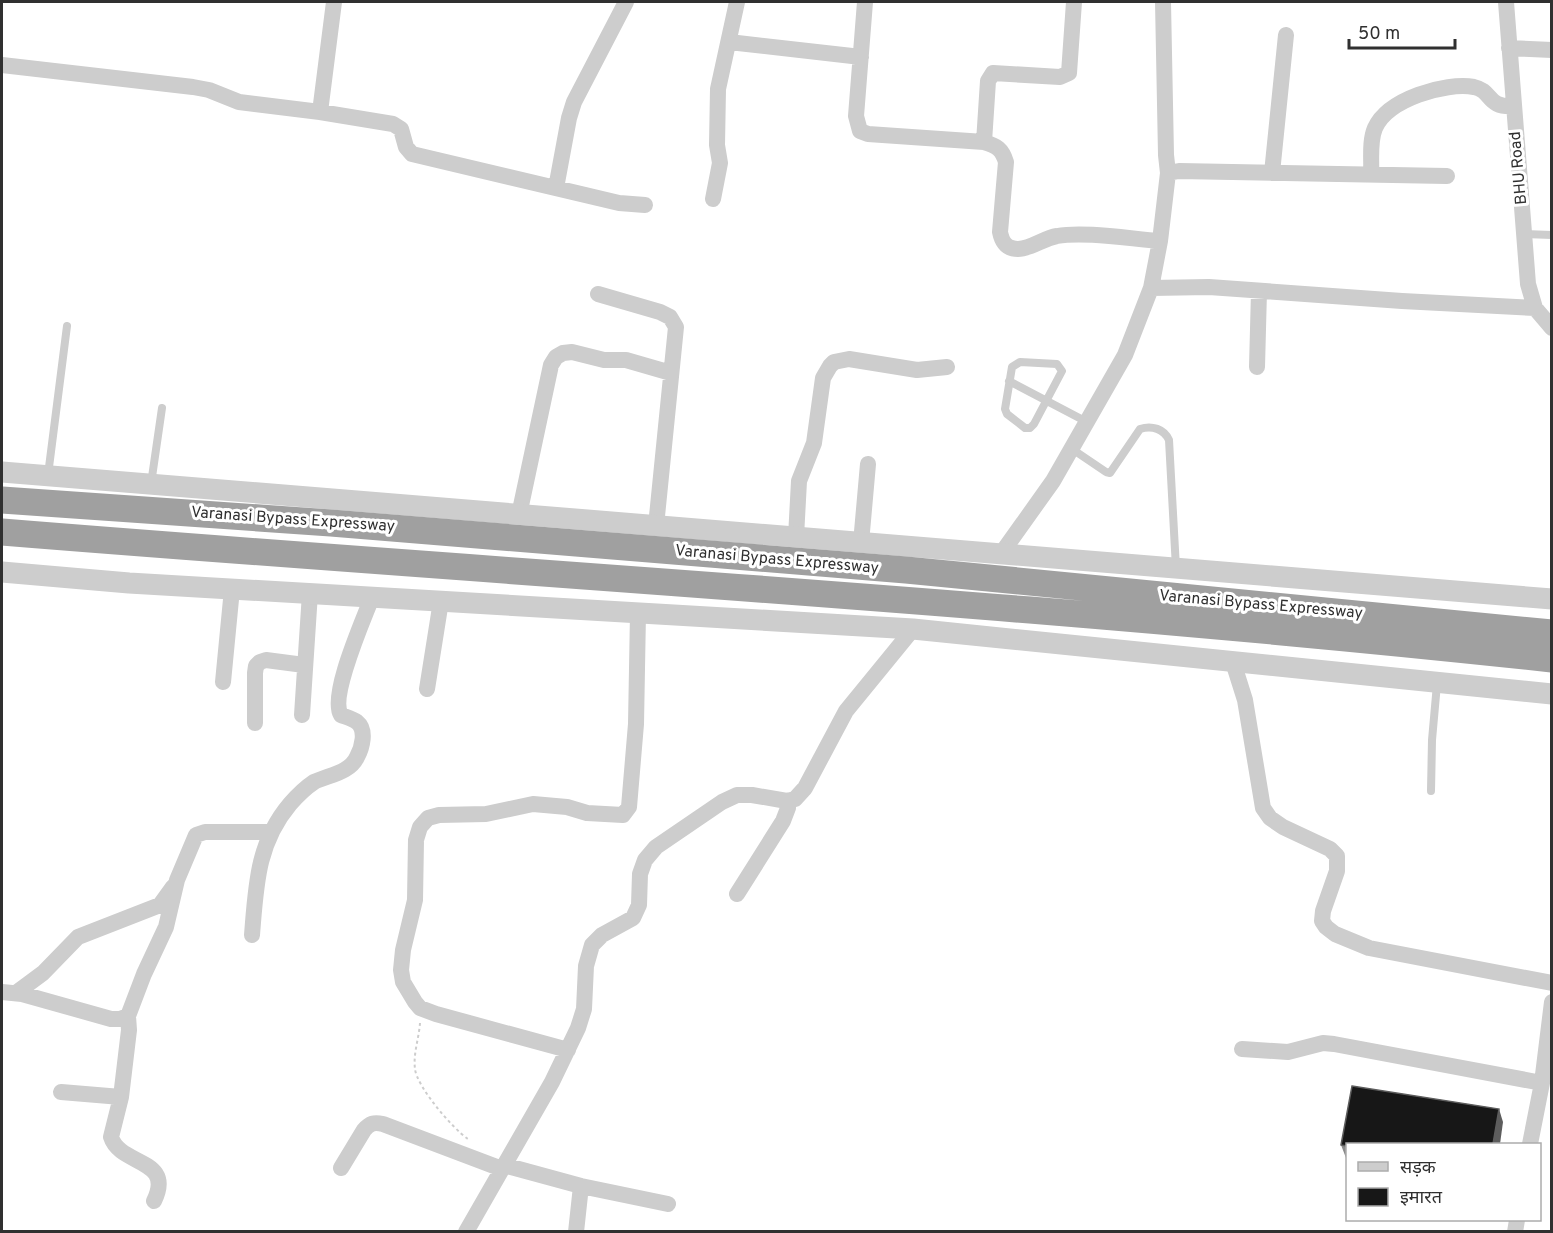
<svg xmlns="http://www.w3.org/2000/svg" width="1553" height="1233" viewBox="0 0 1553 1233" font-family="Overpass,'Noto Sans Devanagari',sans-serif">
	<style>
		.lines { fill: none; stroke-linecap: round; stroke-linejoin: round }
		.path { stroke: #cdcdcd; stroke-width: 2; stroke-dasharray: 3 3; stroke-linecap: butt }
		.service { stroke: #cdcdcd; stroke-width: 8 }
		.minor { stroke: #cdcdcd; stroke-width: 16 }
		.tertiary { stroke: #cdcdcd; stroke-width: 21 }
		.trunk { stroke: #a0a0a0; stroke-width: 27 }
		.wall { fill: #8b8b8b }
		.shaded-wall { fill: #5d5d5d }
		.building { fill: #171717; stroke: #5d5d5d; stroke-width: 1.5 }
		.labels { text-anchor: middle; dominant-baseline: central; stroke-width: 6; stroke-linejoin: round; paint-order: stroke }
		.street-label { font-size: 16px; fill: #303030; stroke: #fff }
	</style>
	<rect width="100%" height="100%" fill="#fff"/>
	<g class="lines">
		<!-- path -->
		<path class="path" d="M420,1023C419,1038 413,1054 415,1069C417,1087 453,1129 468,1139"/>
		<!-- service -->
		<path class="service" d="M1524,234L1552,235
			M1020,362L1057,364L1062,371L1034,424L1030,428H1025L1007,414L1005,409L1012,367Z
			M1009,381L1087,422
			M1072,449L1106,472L1110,473L1140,429C1152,425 1164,429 1169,440L1176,568
			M48,475L67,326
			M151,484L162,408
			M1431,791L1432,740L1437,684"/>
		<!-- minor -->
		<path class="minor" d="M865,2L856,116L860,131L868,134L984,142C997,146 1002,149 1006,162L1000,232C1002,242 1006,249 1018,249C1031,249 1044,238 1057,236C1084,231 1131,239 1160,241
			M1163,2L1166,155L1168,173
			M1506,2L1528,284L1535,308L1552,328
			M729,42L861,57
			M1509,48L1552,50
			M2,65L193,87L209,90L239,102L320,112L393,124L401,129L406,147L412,154L619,203L645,205
			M320,112L334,2
			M984,142L988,81L993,73L1060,77L1069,73L1074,2
			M1272,173L1286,35
			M1371,175C1372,161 1369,142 1375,128C1388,99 1445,82 1474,87C1493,91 1486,108 1514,106
			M556,188L569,118L574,102L626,2
			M713,199L720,163L717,145L718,89L737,2
			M1151,288L1209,287L1402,301L1535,308
			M598,294L660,312L670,317L676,327L656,526
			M1257,367L1259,291
			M519,515L551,365L556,357L563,353L572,352L604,360H626L671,373
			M796,537L799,481L814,443L823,378L830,366L834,362L849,359L917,370L947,367
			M861,543L868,464
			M1001,554L1053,481L1125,355L1151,288L1160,241L1168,173L1179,171L1447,176
			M1233,662L1245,700L1263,808L1270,818L1283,827L1330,849L1337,856V871L1323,911L1322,921L1326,927L1335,934L1369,948L1552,983
			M223,682L232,589
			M427,689L441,601
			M302,715L310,593
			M255,723V673L256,666L260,662L266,660L304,665
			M737,894L783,821L788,808L787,801
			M252,935C256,886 257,843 290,804C297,796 305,788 314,782C328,775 350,773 357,757C362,748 367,730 357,722C353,719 346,717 341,715C329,696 364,619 372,597
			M2,992L22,994L111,1019H120L128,1016L144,974L166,927L177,880L196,835L205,832H271
			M16,993L43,973L78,937L160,905L173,887
			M128,1016L129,1030L121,1097L111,1137C120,1166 175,1158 154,1201
			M1242,1049L1288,1052L1323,1043L1334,1044L1542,1083
			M568,1050L436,1014L420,1008L415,1002L403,982L401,970L403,950L415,900L416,840L420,827L428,818L439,815L486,814L533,804L567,807L587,813L623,815L629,807L636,724L638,613
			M61,1092L121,1097
			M1530,1144L1542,1083L1552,1002
			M504,1165L581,1186L668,1204
			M341,1168L364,1130C370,1123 374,1122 383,1124L502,1169
			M466,1232L552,1082L578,1028L584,1009L586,966L592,945L602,935L633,918L639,905L640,874L645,860L656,847L722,802L737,795H752L787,801L795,799L805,788L846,711L913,629
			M576,1232L581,1186
			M1515,1232L1517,1220"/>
		<!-- tertiary -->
		<path class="tertiary" d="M2,472L1552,599
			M2,572L129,583L913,629L1552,694"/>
		<!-- trunk -->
		<path class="trunk" d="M2,500L331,523L906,570L1552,633
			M2,532C518,574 1036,603 1552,659"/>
	</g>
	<!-- wall -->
	<path class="wall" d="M1503,1122L1347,1144V1158H1346L1341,1145Z"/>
	<!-- shaded-wall -->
	<path class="shaded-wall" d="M1499,1109L1503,1122L1500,1144H1493Z"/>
	<!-- building -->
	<path class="building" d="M1352,1086L1499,1109L1493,1144H1347V1146L1341,1145Z"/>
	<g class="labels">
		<!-- street labels -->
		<g class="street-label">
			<text transform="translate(1519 168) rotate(-95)">BHU Road</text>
			<text transform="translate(293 520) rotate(4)">Varanasi Bypass Expressway</text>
			<text transform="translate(777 560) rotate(5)">Varanasi Bypass Expressway</text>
			<text transform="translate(1261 605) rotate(5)">Varanasi Bypass Expressway</text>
		</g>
	</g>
	<!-- border -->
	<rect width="1553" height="1233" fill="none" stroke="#303030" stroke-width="6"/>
	<!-- legend -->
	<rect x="1346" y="1143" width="195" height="78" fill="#ffffff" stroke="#acacac" stroke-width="1.5"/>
	<rect x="1358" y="1162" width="30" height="9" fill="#cdcdcd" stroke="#acacac" stroke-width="1.5"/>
	<text x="1400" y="1173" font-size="18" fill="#303030">सड़क</text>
	<rect x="1358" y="1188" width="30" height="18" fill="#171717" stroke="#acacac" stroke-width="1.5"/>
	<text x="1400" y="1203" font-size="18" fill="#303030">इमारत</text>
	<!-- scale -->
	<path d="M1349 39v9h106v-9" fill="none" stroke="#303030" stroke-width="3"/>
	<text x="1358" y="39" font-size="18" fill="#303030" stroke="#ffffff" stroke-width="4.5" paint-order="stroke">50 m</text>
</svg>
